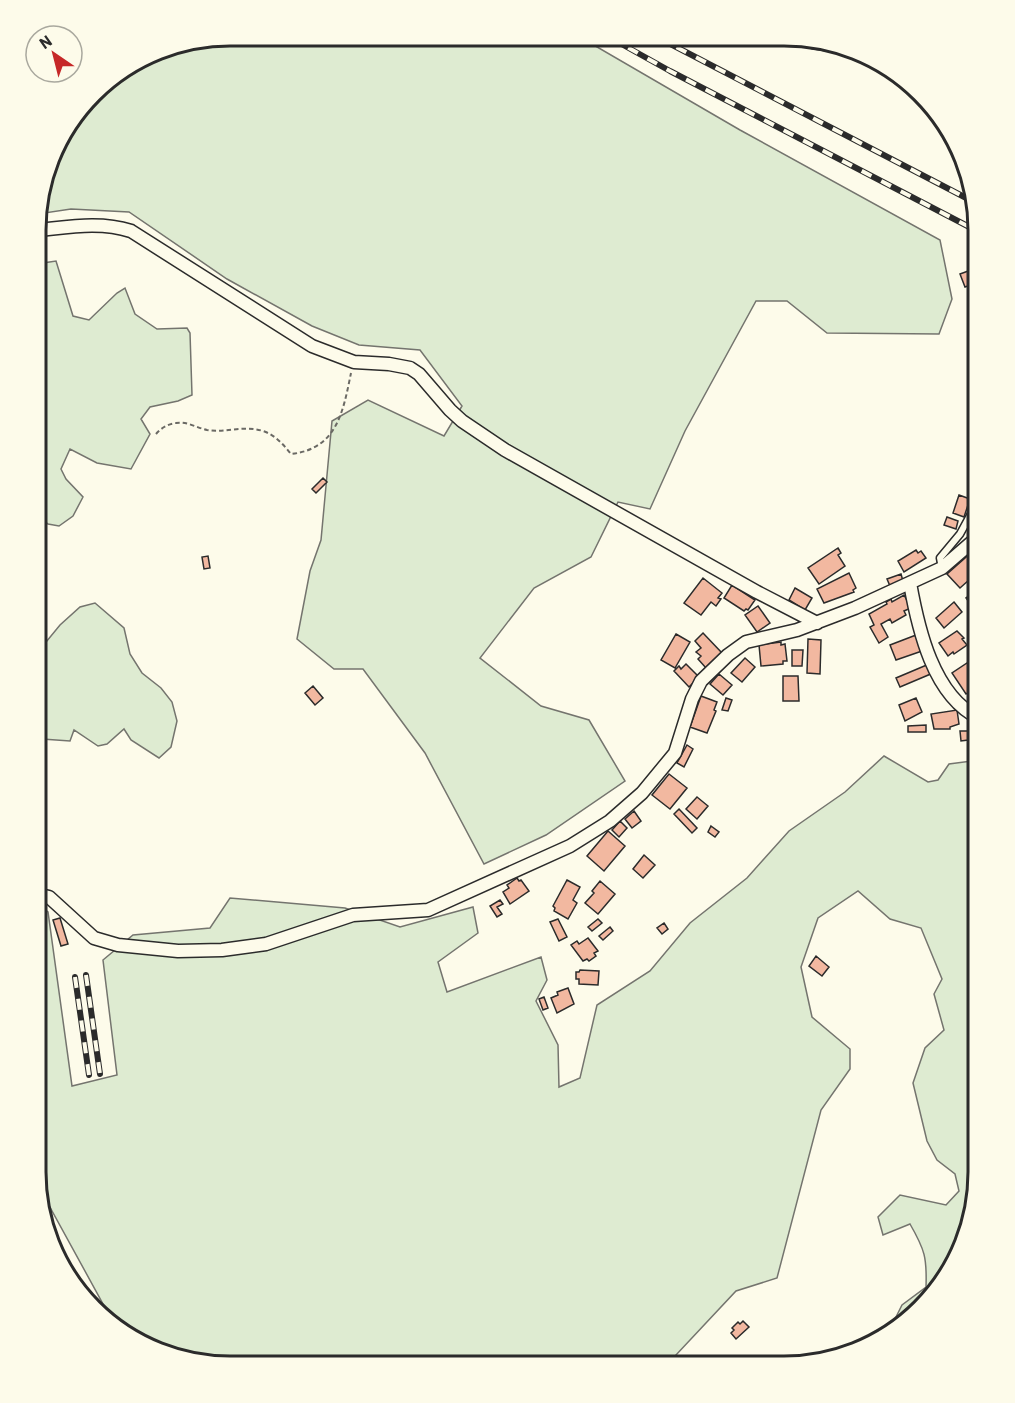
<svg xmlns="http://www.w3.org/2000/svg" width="1015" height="1403" viewBox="0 0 1015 1403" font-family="Barlow,sans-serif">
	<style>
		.green { fill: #deebd1; stroke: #74746e; stroke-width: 1.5 }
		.building { fill: #f2b8a0; stroke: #2b2b2b; stroke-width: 1.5 }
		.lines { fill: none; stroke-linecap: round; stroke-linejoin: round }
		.lane-casing { stroke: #2b2b2b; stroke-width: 9 }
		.street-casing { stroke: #2b2b2b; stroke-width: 15 }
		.path { stroke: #6a6964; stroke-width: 2; stroke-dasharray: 4.5 3; stroke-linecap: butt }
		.lane { stroke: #fdfbea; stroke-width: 6 }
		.street { stroke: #fdfbea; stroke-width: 12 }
		.rail-casing { stroke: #2b2b2b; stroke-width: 6 }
		.rail { stroke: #fdfbea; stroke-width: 4; stroke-dasharray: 11; stroke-linecap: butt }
		.rim { fill: none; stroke: #2b2b2b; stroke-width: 3 }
	</style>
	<rect width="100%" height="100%" fill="#fdfbea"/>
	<!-- green -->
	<path class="green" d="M231,36L580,37L740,130L940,240L952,299L939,334L827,333L787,301H756L685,431L650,509L618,502L591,557L534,588L480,658L541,706L589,720L625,781L546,835L484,864L425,753L363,669H334L297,639L310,571L321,540L332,421L368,400L444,436L462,406L420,350L359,345L312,326L227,279L129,212L71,209L38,214V205L62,134L103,84L168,46Z
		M56,261L73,316L89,320L117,293L125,288L135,314L157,329L187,328L190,333L192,395L178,401L150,407L141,419L150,434L131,469L97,463L70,449L61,469L66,479L83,497L73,516L59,526L48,524L37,517L38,289L43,263Z
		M95,603L124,628L130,654L142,673L161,688L172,702L177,721L171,747L159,758L131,740L124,729L107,744L98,746L74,730L70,741L42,739L37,735V653L60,625L80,607Z
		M884,756L928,782L938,780L949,764L979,760V1185L946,1281L889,1331L902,1305L926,1287C927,1258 925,1250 910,1224L883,1235L878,1217L900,1195L946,1205L959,1191L955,1174L937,1160L927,1141L913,1083L925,1048L944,1030L934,994L942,979L921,928L890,919L858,891L818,918L801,967L812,1017L850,1049V1069L821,1110L777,1278L736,1291L675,1356L682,1367L206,1365L122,1334L114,1324L40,1189L36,1172V903L48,912L72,1086L117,1075L103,960L133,935L210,928L230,898L345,908L400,927L473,907L478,933L438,962L447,992L541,957L547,980L536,1001L558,1045L559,1087L580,1078L597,1005L650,971L690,923L747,878L789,831L845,792Z"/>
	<!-- building -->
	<path class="building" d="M979,267V282L965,287L960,274Z
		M979,474V491L971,482Z
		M323,478L327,482L316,493L312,489Z
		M959,495L970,499L964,517L953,513Z
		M947,517L958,521L956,529L944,525Z
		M838,548L841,553L838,555L845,566L819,584L808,568Z
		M916,550L918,553L921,551L926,558L904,572L898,561Z
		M973,551L979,558V571L960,588L947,574Z
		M208,556L210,568L204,569L202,557Z
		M849,573L856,588L853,590L854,592L824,603L817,589Z
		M901,574L903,581L890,586L887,579Z
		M703,578L722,593L718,598L721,599L716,606L711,602L701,615L684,603Z
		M732,585L755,600L748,610L746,609L744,611L724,598Z
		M795,588L812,598L805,610L789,600Z
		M979,588V605L974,609L966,598Z
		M904,595L911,608L904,611L906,615L892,623L890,619L881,624L888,637L879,643L870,627L874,625L869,614L887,604L886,602L891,599L892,602Z
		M954,602L962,612L944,628L936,618Z
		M758,606L770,623L757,632L745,615Z
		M957,631L964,638L962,639L967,645L954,654L953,652L948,656L939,643Z
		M703,633L722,653L706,668L698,659L701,656L696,652L701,648L695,641Z
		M676,634L690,642L675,668L661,660Z
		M916,635L922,651L896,660L890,645Z
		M808,639L821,640L820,674L807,673Z
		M781,642V645L785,644L787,661H783V664L761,666L759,645Z
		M792,650H803L802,666H792Z
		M745,658L755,667L742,682L731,673Z
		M979,660V685L966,694L952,673L967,663L970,667Z
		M686,664L699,677L689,687L674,671L679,666L681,669Z
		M929,664L933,673L900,687L896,678Z
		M719,674L732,685L723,695L710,684Z
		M783,676H798L799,701H783Z
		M313,686L323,698L315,705L305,693Z
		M701,696L717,702L714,710L716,711L707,733L690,727Z
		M726,698L732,700L728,711L722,710Z
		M916,698L922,712L905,721L899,705Z
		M957,710L959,724L950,727V729H934L931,714Z
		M974,723L979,730V740L976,742L970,733L974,730L971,726Z
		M926,725V732H908V726Z
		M960,731H968V740L961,741Z
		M687,745L693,749L684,767L677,763Z
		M669,774L687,788L670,809L652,795Z
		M697,797L708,806L697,819L686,809Z
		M679,809L697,828L692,833L674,814Z
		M634,811L641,821L632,828L625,819Z
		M620,821L627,828L619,837L612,830Z
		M711,826L719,832L715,837L708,832Z
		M608,831L625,846L604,871L587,856Z
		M644,855L655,865L643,878L633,869Z
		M517,878L519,881L521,880L529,891L510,904L503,892L509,888L507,885Z
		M567,880L580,887L573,900L577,903L568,919L554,911L555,908L553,906Z
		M600,881L615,894L598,914L585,903L594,893L592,891Z
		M500,900L503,904L497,907L502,914L497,917L490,906Z
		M60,918L68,944L61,946L53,920Z
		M558,919L567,937L559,941L550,922Z
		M598,919L602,923L592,931L588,927Z
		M664,923L668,929L662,934L657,928Z
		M610,927L613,931L603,940L599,936Z
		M588,938L598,951L594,953L596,956L589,961L587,959L583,961L571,945L577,941L579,944Z
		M816,956L829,967L822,976L809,966Z
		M580,970L599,971L598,985L579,984V979H576V972H579Z
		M568,988L574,1004L557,1013L551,998L558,995L557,992Z
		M544,997L548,1008L543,1010L539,999Z
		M743,1321L749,1327L736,1339L731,1333L734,1330L732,1328L738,1322L740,1324Z"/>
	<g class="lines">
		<!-- lane casing -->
		<g class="lane-casing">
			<path id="lane" d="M942,568L940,558L960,534L972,512L979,505"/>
		</g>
		<!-- street casing -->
		<g class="street-casing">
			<path id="street" d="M813,42L826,44
				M38,230C69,227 100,221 131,231L312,346L354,362L389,364L410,368L419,374L450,410L462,421L505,450L757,592L817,623
				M910,583C918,628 933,696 979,718
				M36,894L49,897L94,938L118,945L178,951L222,950L266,944L353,915L428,910L570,846L610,821L642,793L675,753L692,699L701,681L728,655L746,642L797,630L855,608L942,568L979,536"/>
		</g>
		<!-- path -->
		<path class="path" d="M786,38L800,40
			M156,434C161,428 168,424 176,423C187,421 197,428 207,430C226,433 244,425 263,431C275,435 283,444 291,454C337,449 343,412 351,373"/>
		<!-- lane -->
		<use href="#lane" class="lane"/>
		<!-- street -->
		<use href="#street" class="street"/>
		<!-- rail casing -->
		<g class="rail-casing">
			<path id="rail" d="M609,37L670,71L979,232
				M657,37L972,201
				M86,975L100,1074
				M75,977L89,1075"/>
		</g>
		<!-- rail -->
		<use href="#rail" class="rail"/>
	</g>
	<!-- crop -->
	<path d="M0 0H1015V1403H0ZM230 46H784A184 184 0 0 1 968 230V1172A184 184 0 0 1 784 1356H230A184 184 0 0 1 46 1172V230A184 184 0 0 1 230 46Z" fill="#fdfbea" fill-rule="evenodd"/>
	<path class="rim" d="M230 46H784A184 184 0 0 1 968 230V1172A184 184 0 0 1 784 1356H230A184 184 0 0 1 46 1172V230A184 184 0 0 1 230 46Z"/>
	<!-- north arrow -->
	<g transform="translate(54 54) rotate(325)"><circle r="28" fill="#fdfbea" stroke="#a9a89e" stroke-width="1.5"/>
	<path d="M0-4.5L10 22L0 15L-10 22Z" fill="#c62828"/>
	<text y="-9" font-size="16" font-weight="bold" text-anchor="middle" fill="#2b2b2b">N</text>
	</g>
</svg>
